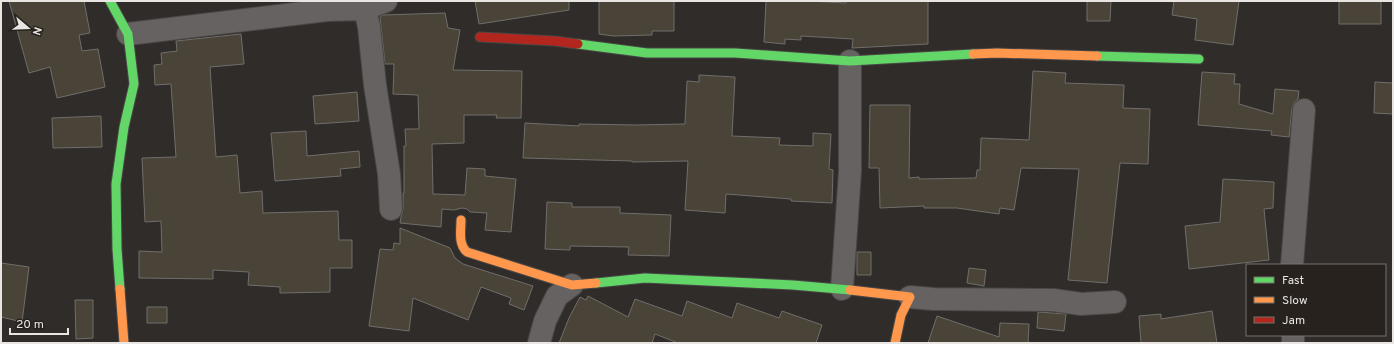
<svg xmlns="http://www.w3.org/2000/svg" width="1394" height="344" viewBox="0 0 1394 344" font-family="Overpass,sans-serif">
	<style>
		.building { fill: #494437; stroke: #706e6c }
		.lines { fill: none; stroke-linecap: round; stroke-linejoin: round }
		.street-casing { stroke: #494745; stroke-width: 24 }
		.fast-casing { stroke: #494745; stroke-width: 11 }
		.slow-casing { stroke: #494745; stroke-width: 11 }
		.jam-casing { stroke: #494745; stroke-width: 11 }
		.street { stroke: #656261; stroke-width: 22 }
		.fast { stroke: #63d668; stroke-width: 9 }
		.slow { stroke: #ff974d; stroke-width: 9 }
		.jam { stroke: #b3261e; stroke-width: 9 }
	</style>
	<rect width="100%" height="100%" fill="#2f2c2a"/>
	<!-- building -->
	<path class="building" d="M9,1H84L90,33L79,35L82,51L98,49L105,87L57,98L50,67L29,73Z
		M475,1H569V10L479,24Z
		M599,1H674V31H652V35L613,36L599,34Z
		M766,1H808L846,3V1H928V44L852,48L853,39L801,36V40L785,39V44L764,42Z
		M1087,1H1111L1110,21H1087Z
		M1174,1H1239L1233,45L1195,40L1197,19L1172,15Z
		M1339,1H1381V24H1339Z
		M445,13L448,28L460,30L453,70L522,71L521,118H496L497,115H464V143L432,144L433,194L465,195L467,168L485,169V176L516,179L511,232L485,230L487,213L470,212L467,209L462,208L454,210L442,209L441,227L400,223L401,217L403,208V193H404V146H406L405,129H419L418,95L393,94L394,64H385L380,17L383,15Z
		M241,34L244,64L210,67L216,157L237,155L240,193L262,191L263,213L338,211L339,240H352V268H330V292L280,293V287L248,285L249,272L213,270V279L139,278V251L162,252L161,221L145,222L142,158L176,157L171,84L155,85L154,65L162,64L161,53L177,51L176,41Z
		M1033,71L1066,73L1065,83L1124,85L1123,108L1150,109L1148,164L1120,163L1107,283L1068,280L1079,169L1021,168L1014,210L1000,208L999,214L957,208H924V206L880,208L879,168H869L870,105H910L909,178L919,177V179L976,178L977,170H980L981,138L1029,140Z
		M1202,72L1235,74L1234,84H1240L1239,104L1273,114L1275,89L1299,91L1298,99L1294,103L1292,109L1289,137L1271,135L1272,131L1198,125Z
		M699,75L735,77L732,136L780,138L779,145L813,146V133L831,134L829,169L833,170L832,203L791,201V199L726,194L725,213L685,210L688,161L632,162V161L523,158L525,123L579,126V124L635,125L685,124L687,81L699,82Z
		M1375,82L1393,83V114L1374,113Z
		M357,92L359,121L315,124L313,96Z
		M101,116L102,147L53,148L52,118Z
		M306,131L307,156L359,151L360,167L340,169L341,176L275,181L271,133Z
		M1223,179L1274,182L1273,208L1264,209L1269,260L1189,269L1185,226L1220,222Z
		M547,202L572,203V207H620V213L671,215L669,256L628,255L629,247L570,246V250L545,249Z
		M400,228L450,248L455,258L463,264L533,286L524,310L509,304L511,298L481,287L468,320L413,298L409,331L369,326L380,249L393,250L394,243L400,244Z
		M857,252H871V275H857Z
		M1,263L29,267L22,322L1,317Z
		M969,268L986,270L984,286L967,283Z
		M588,296L628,317L635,299L682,316L687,301L732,318L737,303L779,318L782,311L822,325L816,343H678L655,334L652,343H559L569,318L580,297L586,300Z
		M75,300H93V338L76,339Z
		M147,307H167V323H147Z
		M1212,311L1217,343H1141L1139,316L1161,314V319Z
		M1038,312L1066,314L1064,331L1037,328Z
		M937,316L999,337L1000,323L1029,324L1028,343H928Z"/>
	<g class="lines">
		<!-- street casing -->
		<g class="street-casing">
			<path id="street" d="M365,9L369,27L375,85L389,174L391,209
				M128,34L327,10L365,9L386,1
				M1292,265L1304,110
				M842,289L850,171V61
				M910,297L933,299L1053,300L1081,304L1115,302
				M1293,335V343
				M539,343L545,321L557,296L572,285"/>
		</g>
		<!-- fast casing -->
		<g class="fast-casing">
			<path id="fast" d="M110,1L128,34L134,84L124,127L116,184L117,249L120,289
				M578,44L647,53H735L850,61L973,54
				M1097,56L1199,59
				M596,283L645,278L793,285L850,290"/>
		</g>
		<!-- slow casing -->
		<g class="slow-casing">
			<path id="slow" d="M973,54L997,53L1097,56
				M461,220C461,231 458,244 467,252L572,285L596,283
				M120,289L124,343
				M850,290L910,297L901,315L895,343"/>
		</g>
		<!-- jam casing -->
		<g class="jam-casing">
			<path id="jam" d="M480,37L555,41L578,44"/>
		</g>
		<!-- street -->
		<use href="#street" class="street"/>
		<!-- fast -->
		<use href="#fast" class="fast"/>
		<!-- slow -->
		<use href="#slow" class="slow"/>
		<!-- jam -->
		<use href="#jam" class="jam"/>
	</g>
	<!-- border -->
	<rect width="1394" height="344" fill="none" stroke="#e8e5e2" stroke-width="4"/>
	<!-- legend -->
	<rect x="1246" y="264" width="140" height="72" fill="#27221e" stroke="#74706c"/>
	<rect x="1254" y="277" width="20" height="6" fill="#63d668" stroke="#74706c"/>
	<text x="1282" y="284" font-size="12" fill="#e8e5e2">Fast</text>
	<rect x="1254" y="297" width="20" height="6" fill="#ff974d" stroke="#74706c"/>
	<text x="1282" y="304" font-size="12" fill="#e8e5e2">Slow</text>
	<rect x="1254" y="317" width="20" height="6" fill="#b3261e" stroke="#74706c"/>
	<text x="1282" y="324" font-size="12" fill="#e8e5e2">Jam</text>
	<!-- north arrow -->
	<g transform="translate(28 28) rotate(109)" stroke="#27221e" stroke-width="3" paint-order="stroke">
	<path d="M0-3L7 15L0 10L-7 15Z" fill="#e8e5e2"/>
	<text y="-6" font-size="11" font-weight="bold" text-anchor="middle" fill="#e8e5e2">N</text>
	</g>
	<!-- scale -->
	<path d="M10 328v6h58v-6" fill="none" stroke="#e8e5e2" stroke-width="2"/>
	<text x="16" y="328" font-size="12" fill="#e8e5e2" stroke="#27221e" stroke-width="3" paint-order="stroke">20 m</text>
</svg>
